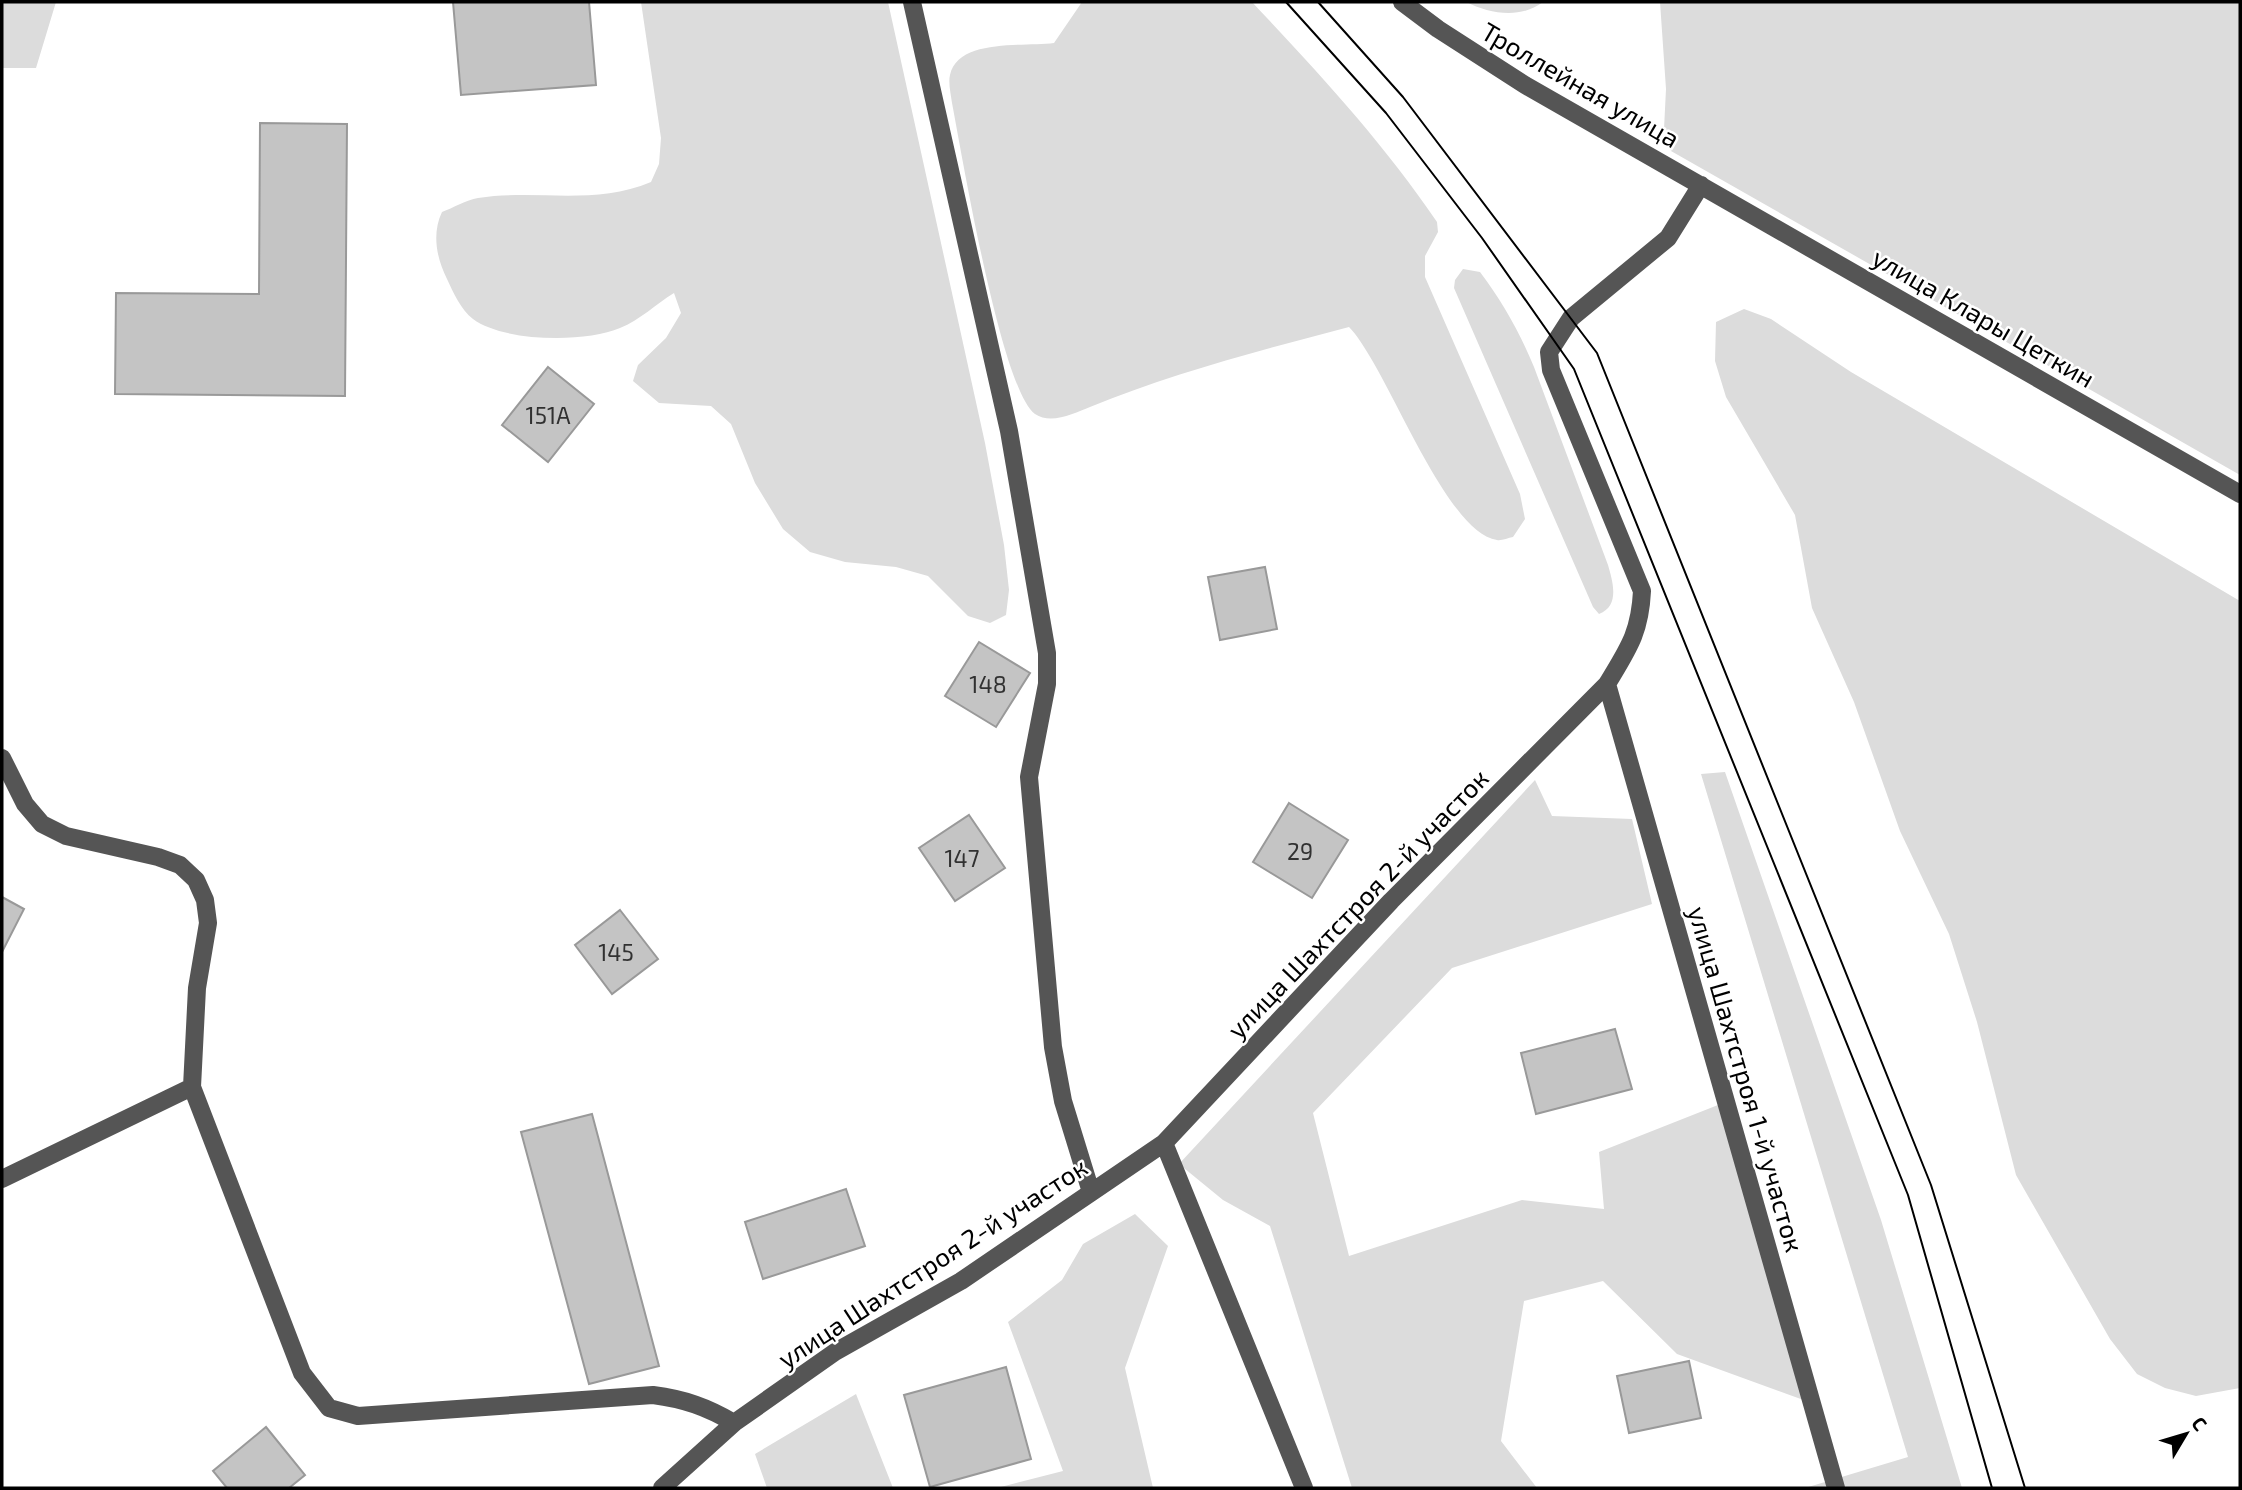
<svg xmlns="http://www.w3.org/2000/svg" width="2242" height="1490" viewBox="0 0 2242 1490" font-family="'Exo 2',sans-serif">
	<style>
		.green { fill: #dcdcdc }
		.building { fill: #c4c4c4; stroke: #999; stroke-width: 2 }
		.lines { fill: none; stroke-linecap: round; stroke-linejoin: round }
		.minor { stroke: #555; stroke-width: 18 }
		.tram { stroke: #000; stroke-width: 2 }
		.labels { text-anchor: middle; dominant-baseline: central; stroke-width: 5; stroke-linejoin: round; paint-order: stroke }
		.number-label { font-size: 23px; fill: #313131 }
		.street-label { font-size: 26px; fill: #000; stroke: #fff }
	</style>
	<rect width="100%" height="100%" fill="#fff"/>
	<!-- green -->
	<path class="green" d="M2,2H56L36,68H2Z
		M641,2H888L985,443L1004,545L1009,590L1006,615L990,623L968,616L928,576L896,567L845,562L810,552L783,529L755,483L731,424L711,406L659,403L633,381L638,365L666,338L681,313L674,293C656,304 640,320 620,328C585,343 504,342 473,319C461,310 453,292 447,279C436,257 432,233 442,212C453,208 466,200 478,198C536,189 594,206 651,182L659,164L661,138Z
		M1082,2H1252C1318,72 1383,142 1437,222L1438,232L1425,256V277L1520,494L1525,519L1513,537C1508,538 1501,541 1497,540C1444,532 1387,366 1349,327C1262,350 1173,373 1090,407C1075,413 1051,425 1035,414C1001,389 962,155 952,103C951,95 948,83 950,75C958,38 1024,47 1054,43Z
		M1466,2H1543C1521,19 1490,14 1466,2Z
		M1660,2H2240V475L1671,151L1664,129L1666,89Z
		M1463,269L1480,272C1502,301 1520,333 1534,367L1608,565C1613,582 1620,606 1599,614L1593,607L1454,288L1455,280Z
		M1744,309L1771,319L1851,372L2240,601V1388L2196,1396L2165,1388L2137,1374L2110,1339L2016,1175L1977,1022L1949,934L1900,831L1854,702L1812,608L1795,515L1726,397L1715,361L1716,322Z
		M1725,772L1881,1220L1962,1488H1805L1908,1457L1701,774Z
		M1535,780L1552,816L1632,819L1652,904L1452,968L1313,1113L1349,1256L1522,1200L1604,1209L1599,1152L1718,1105L1809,1402L1677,1354L1603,1281L1524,1301L1501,1441L1537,1488H1352L1270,1226L1223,1200L1179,1164Z
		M1135,1214L1168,1246L1125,1368L1153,1488H997L1063,1471L1008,1322L1062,1280L1083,1244Z
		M856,1394L893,1488H767L755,1454Z"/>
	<!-- building -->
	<path class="building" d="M453,2H589L596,85L461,95Z
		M260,123L347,124L345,396L115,394L116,293L259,294Z
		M548,367L594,404L548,462L502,425Z
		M1265,567L1277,629L1220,640L1208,577Z
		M979,642L1030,673L996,727L945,696Z
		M1289,803L1348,840L1312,898L1253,862Z
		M969,815L1005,868L955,901L919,848Z
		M2,897L24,909L2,952Z
		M620,910L658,959L612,994L575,945Z
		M1615,1029L1632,1089L1536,1114L1521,1053Z
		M592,1114L659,1366L589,1384L521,1132Z
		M846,1189L865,1246L763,1279L745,1222Z
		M1689,1361L1701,1418L1629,1433L1617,1376Z
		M1006,1367L1031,1459L930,1487L904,1395Z
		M266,1427L305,1475L289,1488H227L213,1471Z"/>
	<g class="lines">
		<!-- minor -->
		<path class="minor" d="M912,2L1009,431L1047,653V684L1029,777L1053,1047L1063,1101L1091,1192
			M1402,2L1438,29L1525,85L2240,494
			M1607,684L1836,1488
			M2,758L25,804L42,824L66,836L158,857L180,865L196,880L205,900L208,923L197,988L192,1087L302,1373L329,1408L358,1416L653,1395C684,1399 707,1407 734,1423
			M1164,1143L1304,1488
			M2,1179L192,1087
			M662,1488L734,1423L835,1352L961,1281L1164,1143L1391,901L1607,684C1628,649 1640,633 1642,591L1551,370L1549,352L1571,318L1668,238L1701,185"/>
		<!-- tram -->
		<path class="tram" d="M1286,2L1386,113L1482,238L1574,369L1908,1195L1992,1488
			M1318,2L1403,97L1597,353L1931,1185L2025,1488"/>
	</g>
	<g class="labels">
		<!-- number labels -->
		<g class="number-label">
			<text x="548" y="415">151А</text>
			<text x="988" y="684">148</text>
			<text x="1300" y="851">29</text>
			<text x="962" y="858">147</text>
			<text x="616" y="952">145</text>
		</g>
		<!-- street labels -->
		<g class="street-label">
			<text transform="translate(1581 84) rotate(30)">Троллейная улица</text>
			<text transform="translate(1984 317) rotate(30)">улица Клары Цеткин</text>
			<text transform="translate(1357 903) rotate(-46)">улица Шахтстроя 2-й участок</text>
			<text transform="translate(1747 1079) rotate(74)">улица Шахтстроя 1-й участок</text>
			<text transform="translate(932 1262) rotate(-33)">улица Шахтстроя 2-й участок</text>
		</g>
	</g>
	<!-- border -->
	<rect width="2242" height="1490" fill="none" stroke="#000000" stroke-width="7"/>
	<!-- north arrow -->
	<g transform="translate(2186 1434) rotate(52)" stroke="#ffffff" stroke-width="5" paint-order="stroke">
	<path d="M0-5L12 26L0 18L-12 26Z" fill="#000000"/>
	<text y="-10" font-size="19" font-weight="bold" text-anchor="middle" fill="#000000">С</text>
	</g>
</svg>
